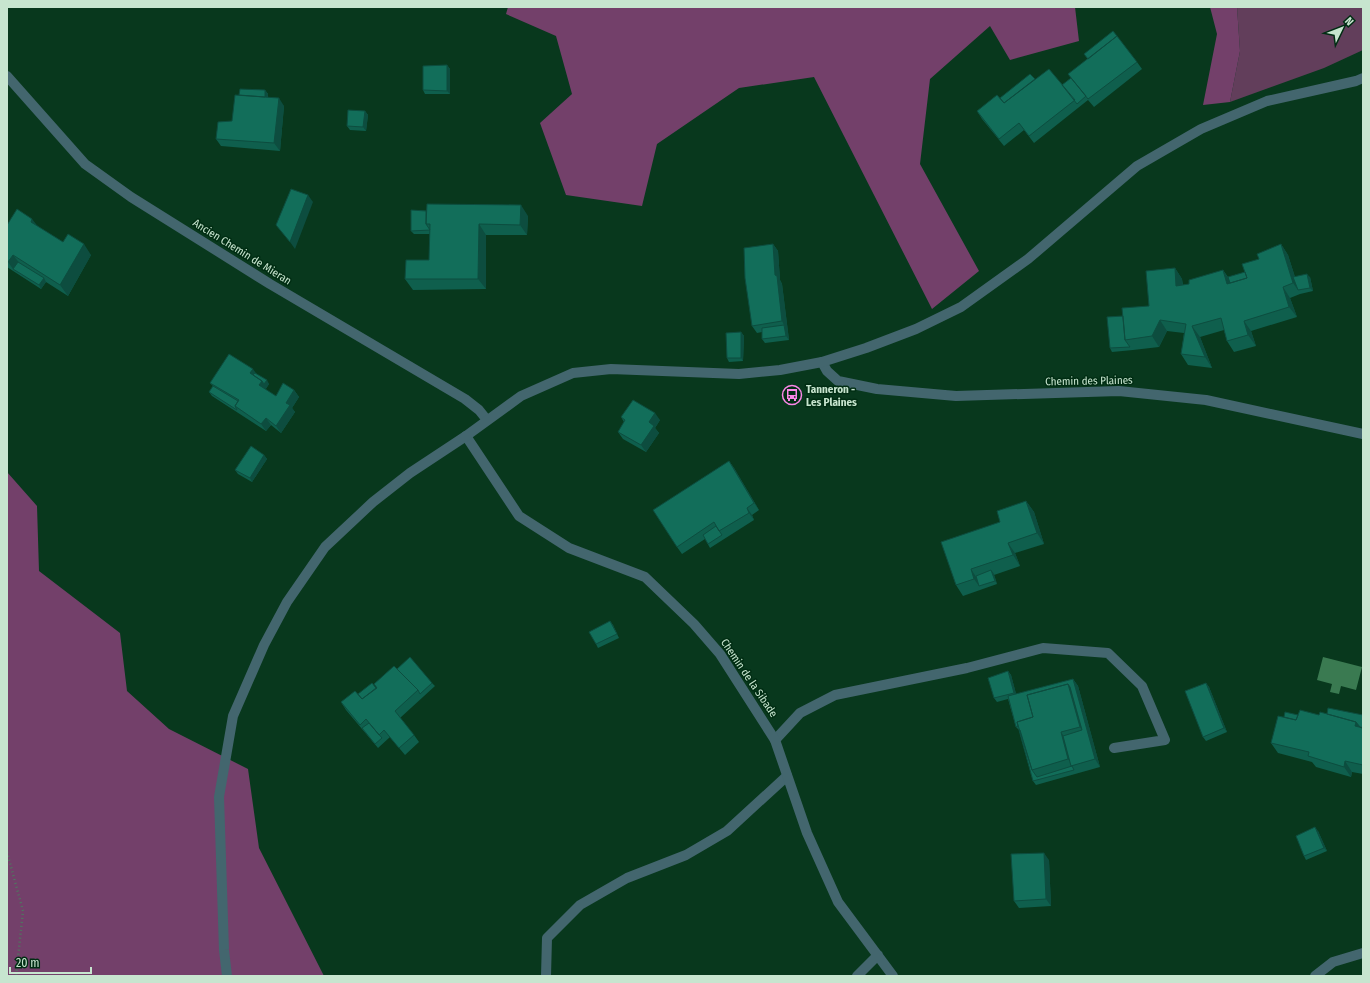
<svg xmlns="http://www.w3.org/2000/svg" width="1370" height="983" viewBox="0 0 1370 983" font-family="'Fira Sans Condensed',sans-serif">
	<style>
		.green { fill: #623e5b }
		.forest { fill: #73406a }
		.water { fill: #3a7a51 }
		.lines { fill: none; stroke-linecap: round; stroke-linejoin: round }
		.path { stroke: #4e785f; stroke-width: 2.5; stroke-dasharray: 1 3; stroke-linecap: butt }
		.service { stroke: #43666e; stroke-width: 10 }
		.minor { stroke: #43666e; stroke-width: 10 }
		.tertiary { stroke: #43666e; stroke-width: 10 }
		.wall { fill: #0f5f4d }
		.shaded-wall { fill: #0d4d3f }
		.building { fill: #126e5a; stroke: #0d4d3f }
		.labels { text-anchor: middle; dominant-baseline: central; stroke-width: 3; stroke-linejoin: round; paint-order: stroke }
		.street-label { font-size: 11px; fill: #c7e5cf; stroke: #002d13 }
		.poi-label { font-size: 11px; font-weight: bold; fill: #c7e5cf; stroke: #002d13; text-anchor: start }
	</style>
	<rect width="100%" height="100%" fill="#08381d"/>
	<!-- green -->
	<path class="green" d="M1237,7H1363V50L1324,68L1230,102L1240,51Z"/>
	<!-- forest -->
	<path class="forest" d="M508,7H1075L1079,41L1010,60L990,26L930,79L920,164L979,271L932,309L814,77L739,88L657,144L642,206L566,195L540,123L572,94L556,36L506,14Z
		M1210,7H1237L1240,51L1230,102L1203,105L1217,34Z
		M7,472L37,506L39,571L120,633L127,691L169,729L248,769L259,848L324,976H7Z"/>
	<!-- water -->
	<path class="water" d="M1323,657L1362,667L1356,690L1341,686L1339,694L1330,692L1332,684L1317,680Z"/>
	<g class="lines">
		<!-- path -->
		<path class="path" d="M7,852L23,911L16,976"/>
		<!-- service -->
		<path class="service" d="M775,740L800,713L835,695L967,668L1043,648L1108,653L1142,686L1165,740L1114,748
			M546,976L547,938L580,905L627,878L686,855L727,831L787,776
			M1315,976L1333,962L1363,953"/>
		<!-- minor -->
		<path class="minor" d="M7,76L85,164L131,197L270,284L465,399L479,410L487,420
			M822,362L827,371L838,381L877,389L956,396L1119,391L1206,400L1363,434
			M466,436L519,516L569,548L645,577L694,624L720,654L775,740L807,833L838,902L893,976
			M857,976L878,955"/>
		<!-- tertiary -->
		<path class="tertiary" d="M227,976L224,950L219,797L233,716L264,645L287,602L325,547L373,502L410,473L466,436L521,396L573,373L611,369L739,374L780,370L822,362L866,348L916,329L961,307L1028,259L1137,166L1201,129L1267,101L1356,81L1363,78"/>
	</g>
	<!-- wall -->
	<path class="wall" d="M1084,54L1137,62L1142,69L1094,107L1088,100L1034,143L1024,130L1004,146L982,119L977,111L1035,79L1062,85L1071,78L1088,59Z
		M447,65L450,69V94H425L423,90Z
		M265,90L268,94V98L284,106L280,151L221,146L216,139L232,121L239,95Z
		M365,111L368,115L366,131L350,130L347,126Z
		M411,210L528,216L527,235H486V289L413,290L405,279L429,260L430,234H414L411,231Z
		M7,225L37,226L63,242L91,255L68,296L46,282L41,289L7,267Z
		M773,244L778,251L780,280L782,284L789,340L765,343L762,339V332L757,333L752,326Z
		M1281,244L1288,255L1295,277H1310L1313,291L1300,294L1290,298L1297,317L1251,331L1256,346L1234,352L1227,341L1224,330L1200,337L1212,368L1188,365L1181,354L1184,333L1167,331L1159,347L1133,350L1112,352L1110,348L1123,316L1149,306L1175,268L1182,279L1183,285L1189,284L1223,270L1228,277L1245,272Z
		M741,332L744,336L743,361L729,362L727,358Z
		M255,373L269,384L265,390L276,396L294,390L299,397L292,408L295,412L281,433L271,425L266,431L212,396L209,392L213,386L210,383Z
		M621,417L660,420L655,428L659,433L646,452L623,439L618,432L624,422Z
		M264,455L267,459L252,482L238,474L235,470Z
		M729,461L734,468L759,510L752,515L754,520L710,548L705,539L682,554L677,547Z
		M1026,501L1034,512L1044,544L1015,553L1020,566L994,575L997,584L963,596L956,585L1000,522Z
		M610,621L613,625L619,638L598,648L596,644Z
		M397,669L432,683L435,686L400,718L414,735L419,742L405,755L390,737L378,748L346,710L341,702L358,694L376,688Z
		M1008,671L1011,675L1016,694L1073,679L1078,686L1100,767L1036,785L1033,781L1019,730L1016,727L1008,699L997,702L994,698Z
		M1206,683L1209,687L1227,732L1206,741L1203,737Z
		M1327,714L1363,715V774L1352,772L1351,777L1316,767L1312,762L1278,753L1271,743L1284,717L1298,715H1319Z
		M1318,831L1327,851L1306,860L1304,856Z
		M1049,860L1051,906L1019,908L1014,901Z"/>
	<!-- shaded-wall -->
	<path class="shaded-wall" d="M447,65L450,69V94L447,91Z
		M265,90L268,94L267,105L264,101Z
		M279,98L284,106L280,151L274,143Z
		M365,111L368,115L366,131L363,127Z
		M308,195L313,202L295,249L290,242Z
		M521,205L528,216L527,235L520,225Z
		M32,219L40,229L31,222Z
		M479,224L486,235V289L478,279Z
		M84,244L91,255L68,296L60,285Z
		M773,244L778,251L780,280L782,284L789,340L786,336L784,325L782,321L775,275Z
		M1281,244L1288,255L1299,290H1298L1293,283Z
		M13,255L21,265L13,269L8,262Z
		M1175,268L1182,279L1184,296L1176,286Z
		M1223,270L1230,281L1233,291L1227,284Z
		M1307,274L1310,277L1313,291L1310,288Z
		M44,278L46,282L41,289L39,285Z
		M1283,287L1290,298L1297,317L1289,307Z
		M1160,320L1167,331L1159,347L1152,336Z
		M1244,321L1251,331L1256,346L1248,335Z
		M1192,326L1200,337L1212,368L1205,357Z
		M741,332L744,336L743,361L741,358Z
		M253,369L258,376L256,379L250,373Z
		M267,380L269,384L264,392L259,385L262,381Z
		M294,390L299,397L292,408L295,412L281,433L276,426L286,403Z
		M655,413L660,420L655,428L659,433L646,452L641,445L649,422Z
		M266,418L271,425L266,431L261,424Z
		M264,455L267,459L252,482L250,478Z
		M729,461L734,468L759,510L754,503Z
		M1026,501L1034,512L1044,544L1037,533Z
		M747,508L752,515L754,520L749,513Z
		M1008,543L1015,553L1020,566L1013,555Z
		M971,569L978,580L979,586L974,579Z
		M991,570L994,574L997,584L995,581Z
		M610,621L613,625L619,638L617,634Z
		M1008,671L1011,675L1017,697L1014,693Z
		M1073,679L1078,686L1100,767L1095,759Z
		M1206,683L1209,687L1227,732L1224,728Z
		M1068,684L1076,695L1087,738L1080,727Z
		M1356,722L1363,731L1355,726Z
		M1061,732L1068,743L1073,766L1068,759Z
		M1345,761L1352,772L1351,777L1344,767Z
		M1315,827L1318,831L1327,851L1324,848Z
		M1044,853L1049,860L1051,906L1046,899Z"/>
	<!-- building -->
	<path class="building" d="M1113,31L1117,36L1088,59L1084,54Z
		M1117,36L1137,62L1088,99L1068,74Z
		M447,65V91L423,90V66Z
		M1049,69L1075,100L1029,136L1019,123L999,139L977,111L997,95L1004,103Z
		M1030,74L1035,79L1004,103L1000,98Z
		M1071,78L1086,96L1077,104L1062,85Z
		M240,89L265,90V97L239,95Z
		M235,95L279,98L274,143L216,139L218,122L232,121Z
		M348,110L365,111L363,127L347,126Z
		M291,189L308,195L290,242L276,225Z
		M427,204L521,205L520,225L479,224L478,279H405L406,260H429L430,224H426Z
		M17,209L32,219L31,222L63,242L68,234L84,244L60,285L13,255L8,262L7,261V225Z
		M411,210L426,211V224L430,230L411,231Z
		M773,244L775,275L777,276L782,321L752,326L745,278L744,248Z
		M1281,244L1293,283L1283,287L1289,307L1244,321L1248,335L1227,341L1221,318L1192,326L1205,357L1181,354L1186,324L1160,320L1152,336L1125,340L1122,308L1149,306L1146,271L1175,268L1176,286L1189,284V280L1223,270L1227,284L1247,278L1242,264L1259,259L1257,254Z
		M18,262L44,278L39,285L13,269Z
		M1245,272L1247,278L1230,283L1228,277Z
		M1307,274L1310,288L1298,290L1293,277Z
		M1123,316L1125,340L1130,347L1110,348L1107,317Z
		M784,325L786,336L762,339V328Z
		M741,332V358H727L726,333Z
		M229,354L253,369L250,373L262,381L259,385L276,396L283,383L294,390L286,403L290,405L276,426L266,418L261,424L235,406L239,400L210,383Z
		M255,373L267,380L264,384L262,381L253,375Z
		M213,386L238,401L235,406L237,410L209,392Z
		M633,400L655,413L649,422L654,426L641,445L618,432L625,420L621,417Z
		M251,446L264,455L250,478L235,470Z
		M729,461L754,503L747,508L749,513L719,531L714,522L677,547L653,510Z
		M1026,501L1037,533L1008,543L1013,555L971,569L974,579L956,585L941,542L1000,522L997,511Z
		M716,526L722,535L708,544L703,535Z
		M991,570L995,581L979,586L976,576Z
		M610,621L617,634L596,644L589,632Z
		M410,657L432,683L420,694L418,690L397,669Z
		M394,666L418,690L395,711L414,735L399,748L384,730L379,735L366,719L360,725L341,702L355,691L362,699L377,688L374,684Z
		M1008,671L1014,693L994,698L988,678Z
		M1073,679L1095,759L1071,766L1063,736L1082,730L1070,687L1068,684L1027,695L1033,717L1017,722L1018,726L1016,727L1008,696Z
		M372,683L376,688L362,699L358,694Z
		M1206,683L1224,728L1203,737L1185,691Z
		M1068,684L1080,727L1061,732L1068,759L1032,770L1017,722L1033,717L1027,695Z
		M1328,708L1363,715V723L1362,728L1360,727L1356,722L1327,714Z
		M1300,710L1319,715L1320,712L1356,722L1355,726L1363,728V765L1345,761L1344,767L1308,756L1309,752L1271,743L1278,716L1296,720Z
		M1285,712L1298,715L1296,720L1284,717Z
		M369,723L382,738L375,744L362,728Z
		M1019,730H1020L1032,770L1037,777L1072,766L1074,770L1033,781Z
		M1315,827L1324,848L1304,856L1296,836Z
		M1044,853L1046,899L1014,901L1011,854Z"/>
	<!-- icons -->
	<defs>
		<g id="bus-ring" transform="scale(1)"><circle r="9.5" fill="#002d13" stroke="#fa87e7" stroke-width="1.5"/><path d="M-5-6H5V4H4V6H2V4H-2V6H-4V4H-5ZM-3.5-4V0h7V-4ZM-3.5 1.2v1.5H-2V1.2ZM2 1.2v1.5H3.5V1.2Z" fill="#fa87e7"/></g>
	</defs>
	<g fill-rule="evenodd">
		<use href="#bus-ring" x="792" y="395"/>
	</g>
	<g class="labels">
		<!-- street labels -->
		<g class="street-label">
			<text transform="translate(242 252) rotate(32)">Ancien Chemin de Mieran</text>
			<text transform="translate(1089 381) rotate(-1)">Chemin des Plaines</text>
			<text transform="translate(749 678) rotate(56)">Chemin de la Sibade</text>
		</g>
		<!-- poi labels -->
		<g class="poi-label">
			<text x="806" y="389">Tanneron -<tspan x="806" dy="13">Les Plaines</tspan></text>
		</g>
	</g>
	<!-- border -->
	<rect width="1370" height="983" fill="none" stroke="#c7e5cf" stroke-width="16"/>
	<!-- north arrow -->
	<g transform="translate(1342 28) rotate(47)" stroke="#002d13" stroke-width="3" paint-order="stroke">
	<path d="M0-3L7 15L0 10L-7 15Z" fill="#c7e5cf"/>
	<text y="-6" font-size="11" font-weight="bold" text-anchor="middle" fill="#c7e5cf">N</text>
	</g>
	<!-- scale -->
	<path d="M10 967v6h81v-6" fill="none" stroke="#c7e5cf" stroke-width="2"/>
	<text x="16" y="967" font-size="12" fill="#c7e5cf" stroke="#002d13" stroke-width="3" paint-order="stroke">20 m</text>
</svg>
